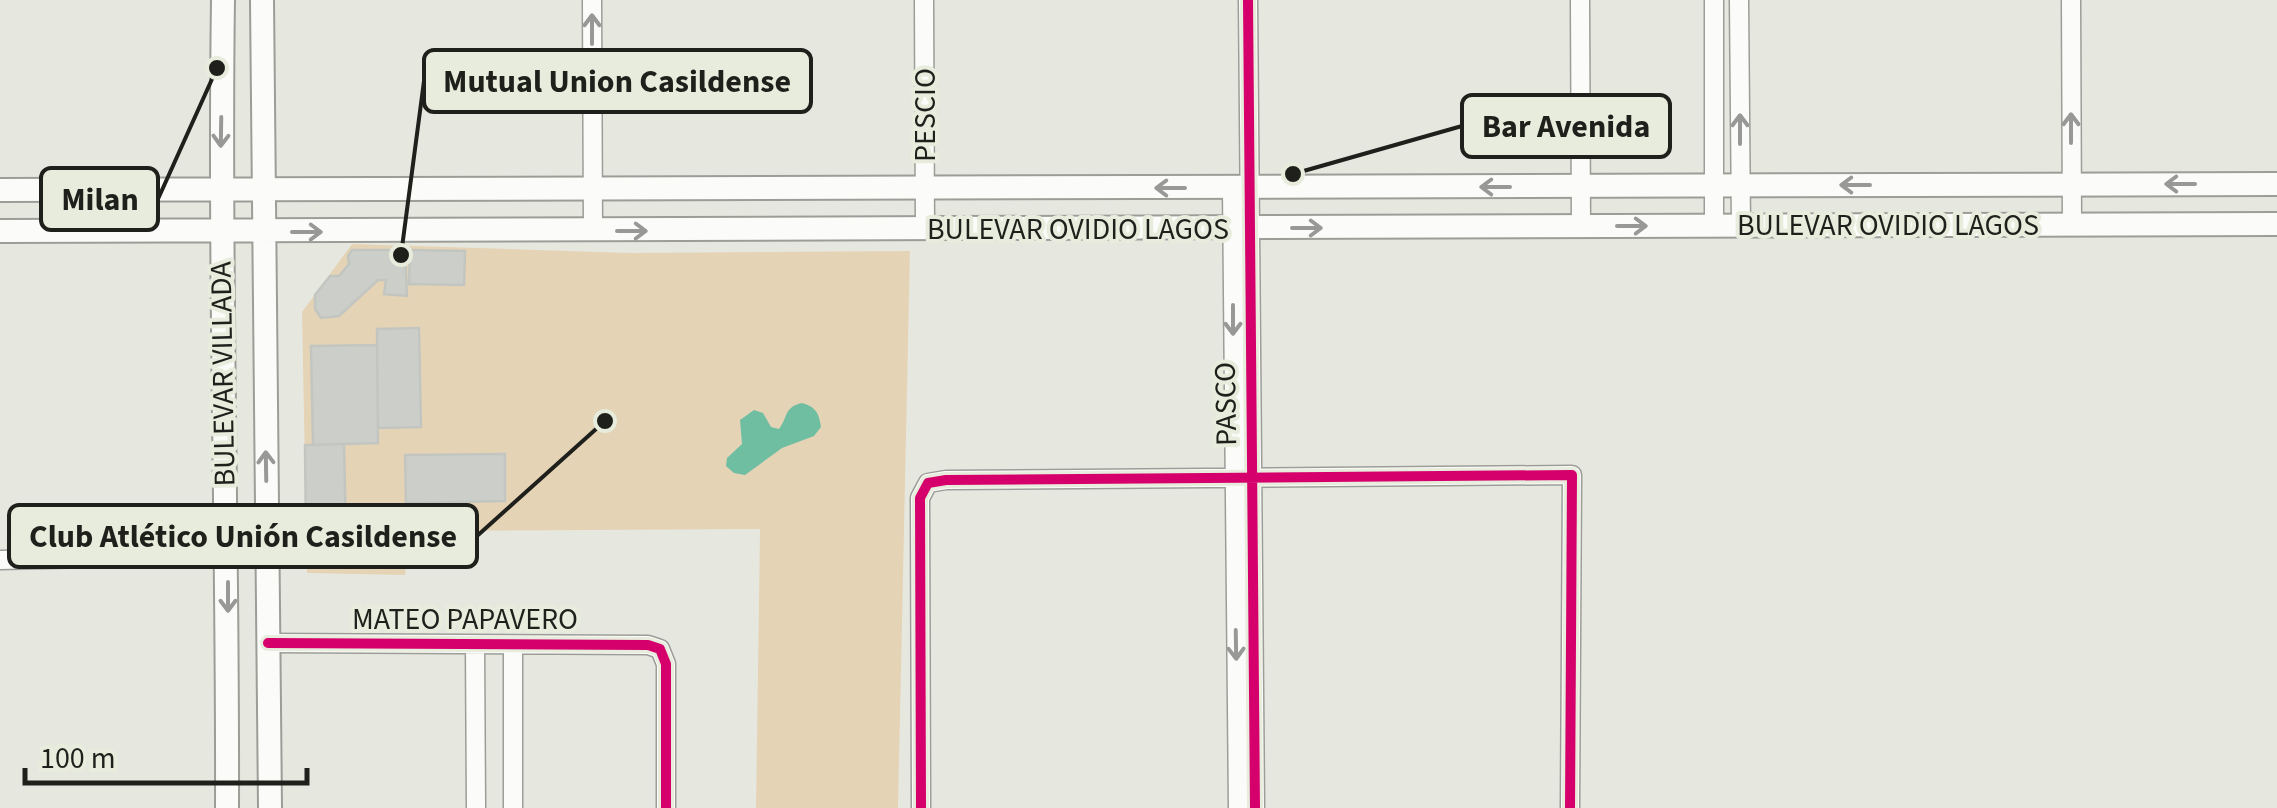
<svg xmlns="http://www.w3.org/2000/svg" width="2277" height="808" viewBox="0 0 2277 808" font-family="'Source Sans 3',sans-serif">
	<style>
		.green { fill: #e5d3b6 }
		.water { fill: #6fbea2 }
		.building { fill: #cccfc9; stroke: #c3c6c0; stroke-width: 2.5 }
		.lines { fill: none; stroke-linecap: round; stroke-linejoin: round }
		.minor-casing { stroke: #9c9d97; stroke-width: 21 }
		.secondary-casing { stroke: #9c9d97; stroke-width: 26 }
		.minor { stroke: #fbfcfa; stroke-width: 18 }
		.secondary { stroke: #fbfcfa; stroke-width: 22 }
		.cycleway-casing { stroke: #e7ecdc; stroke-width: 16 }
		.cycleway { stroke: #d6006c; stroke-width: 10 }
		.oneway { stroke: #989996 }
		.labels { text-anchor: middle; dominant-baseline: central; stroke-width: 8; stroke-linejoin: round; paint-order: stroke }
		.street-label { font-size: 30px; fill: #1f201b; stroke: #e7ecdc }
		.leader { fill: none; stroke: #1f201b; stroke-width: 4 }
		.callout-dot { fill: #1f201b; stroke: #e7ecdc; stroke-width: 4 }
		.callout { fill: #e7ecdc; stroke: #1f201b; stroke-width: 4 }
		.callout-label { font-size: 32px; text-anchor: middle; font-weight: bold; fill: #1f201b }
	</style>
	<rect width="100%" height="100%" fill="#e6e8e0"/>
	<!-- green -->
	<path class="green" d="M352,244L630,253L910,251L898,808H756L760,529L411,531L405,575L307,573L302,312Z"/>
	<!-- water -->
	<path class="water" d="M802,403C816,407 819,413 821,427L814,436L782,448L745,475L734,473L726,466L727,458L742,444L740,420L754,410L763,413L771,427L779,429C788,417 784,407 802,403Z"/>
	<!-- building -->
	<path class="building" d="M352,250H405L407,296L384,294L386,280H378L339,316L321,318L315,309V295L330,276H339L349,264L348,256Z
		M410,250L465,251L464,285L409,284Z
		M419,328L421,427L378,428L377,329Z
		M377,345L378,443L313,445L311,346Z
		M344,444L346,537L306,538L305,445Z
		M505,454V501L406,503L405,455Z"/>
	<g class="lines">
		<!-- minor casing -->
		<g class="minor-casing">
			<path id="minor" d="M592,0L593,231
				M924,0L925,230
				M1248,0L1255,808
				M1580,0L1581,226
				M1714,0V226
				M1739,0L1741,226
				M2071,0L2072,225
				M1232,188L1238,808
				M0,560L228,555L267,557
				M268,643L648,645L660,649L666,664V808
				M475,645L476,808
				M513,808V645
				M921,808L920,498L928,483L946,480L1572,475L1570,808"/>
		</g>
		<!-- secondary casing -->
		<g class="secondary-casing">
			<path id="secondary" d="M223,0C219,269 228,539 227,808
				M262,0L270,808
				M0,190L2277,184
				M0,231L2277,224"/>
		</g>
		<!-- minor -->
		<use href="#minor" class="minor"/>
		<!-- secondary -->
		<use href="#secondary" class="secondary"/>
		<!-- cycleway casing -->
		<g class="cycleway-casing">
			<path id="cycleway" d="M1248,0L1255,808
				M268,643L648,645L660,649L666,664V808
				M921,808L920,498L928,483L946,480L1572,475L1570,808"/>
		</g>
		<!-- cycleway -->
		<use href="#cycleway" class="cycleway"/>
	</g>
	<!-- one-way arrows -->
	<defs><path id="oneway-shaft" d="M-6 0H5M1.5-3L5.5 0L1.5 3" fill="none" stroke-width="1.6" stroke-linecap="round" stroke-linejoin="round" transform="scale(2.5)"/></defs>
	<g class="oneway">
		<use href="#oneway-shaft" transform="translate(592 29) rotate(-90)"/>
		<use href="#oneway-shaft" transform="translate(2071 128) rotate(-90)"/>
		<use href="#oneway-shaft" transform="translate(1740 129) rotate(-90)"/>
		<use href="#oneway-shaft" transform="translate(221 132) rotate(91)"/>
		<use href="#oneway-shaft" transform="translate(2180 184) rotate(180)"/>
		<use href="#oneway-shaft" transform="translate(1855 185) rotate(180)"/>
		<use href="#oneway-shaft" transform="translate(1495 187) rotate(180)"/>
		<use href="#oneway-shaft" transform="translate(1170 188) rotate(180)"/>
		<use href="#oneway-shaft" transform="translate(1632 226)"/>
		<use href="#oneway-shaft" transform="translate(1307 228)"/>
		<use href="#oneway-shaft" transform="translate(632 231)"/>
		<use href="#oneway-shaft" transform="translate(307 232)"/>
		<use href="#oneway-shaft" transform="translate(1233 320) rotate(90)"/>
		<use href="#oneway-shaft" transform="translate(266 466) rotate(-91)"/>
		<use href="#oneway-shaft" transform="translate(228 597) rotate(90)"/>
		<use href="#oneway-shaft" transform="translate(1236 645) rotate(89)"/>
	</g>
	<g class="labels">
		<!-- street labels -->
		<g class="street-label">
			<text transform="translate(925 115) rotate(-90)">PESCIO</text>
			<text x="1888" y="225">BULEVAR OVIDIO LAGOS</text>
			<text x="1078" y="229">BULEVAR OVIDIO LAGOS</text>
			<text transform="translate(223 374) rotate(-91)">BULEVAR VILLADA</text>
			<text transform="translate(1226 404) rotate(-91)">PASCO</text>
			<text x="465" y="619">MATEO PAPAVERO</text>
		</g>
	</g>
	<!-- callouts -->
	<path class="leader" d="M401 255L424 81M1293 174L1462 126M217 68L158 199M605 421L477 536"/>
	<g class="callout-dot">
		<circle cx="401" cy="255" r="10"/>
		<circle cx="1293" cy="174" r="10"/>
		<circle cx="217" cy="68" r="10"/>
		<circle cx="605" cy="421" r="10"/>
	</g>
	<g class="callout">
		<rect x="424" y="50" width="387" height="62" rx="10"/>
		<rect x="1462" y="95" width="208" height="62" rx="10"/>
		<rect x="41" y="168" width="117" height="62" rx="10"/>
		<rect x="9" y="505" width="468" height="62" rx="10"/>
	</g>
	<g class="callout-label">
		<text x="617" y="92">Mutual Union Casildense</text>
		<text x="1566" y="137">Bar Avenida</text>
		<text x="100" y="210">Milan</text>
		<text x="243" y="547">Club Atlético Unión Casildense</text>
	</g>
	<!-- scale -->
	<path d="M25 768v15h282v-15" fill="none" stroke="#1f201b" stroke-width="5"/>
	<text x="40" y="768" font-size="30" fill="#1f201b" stroke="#e7ecdc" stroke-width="8" paint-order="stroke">100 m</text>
</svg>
